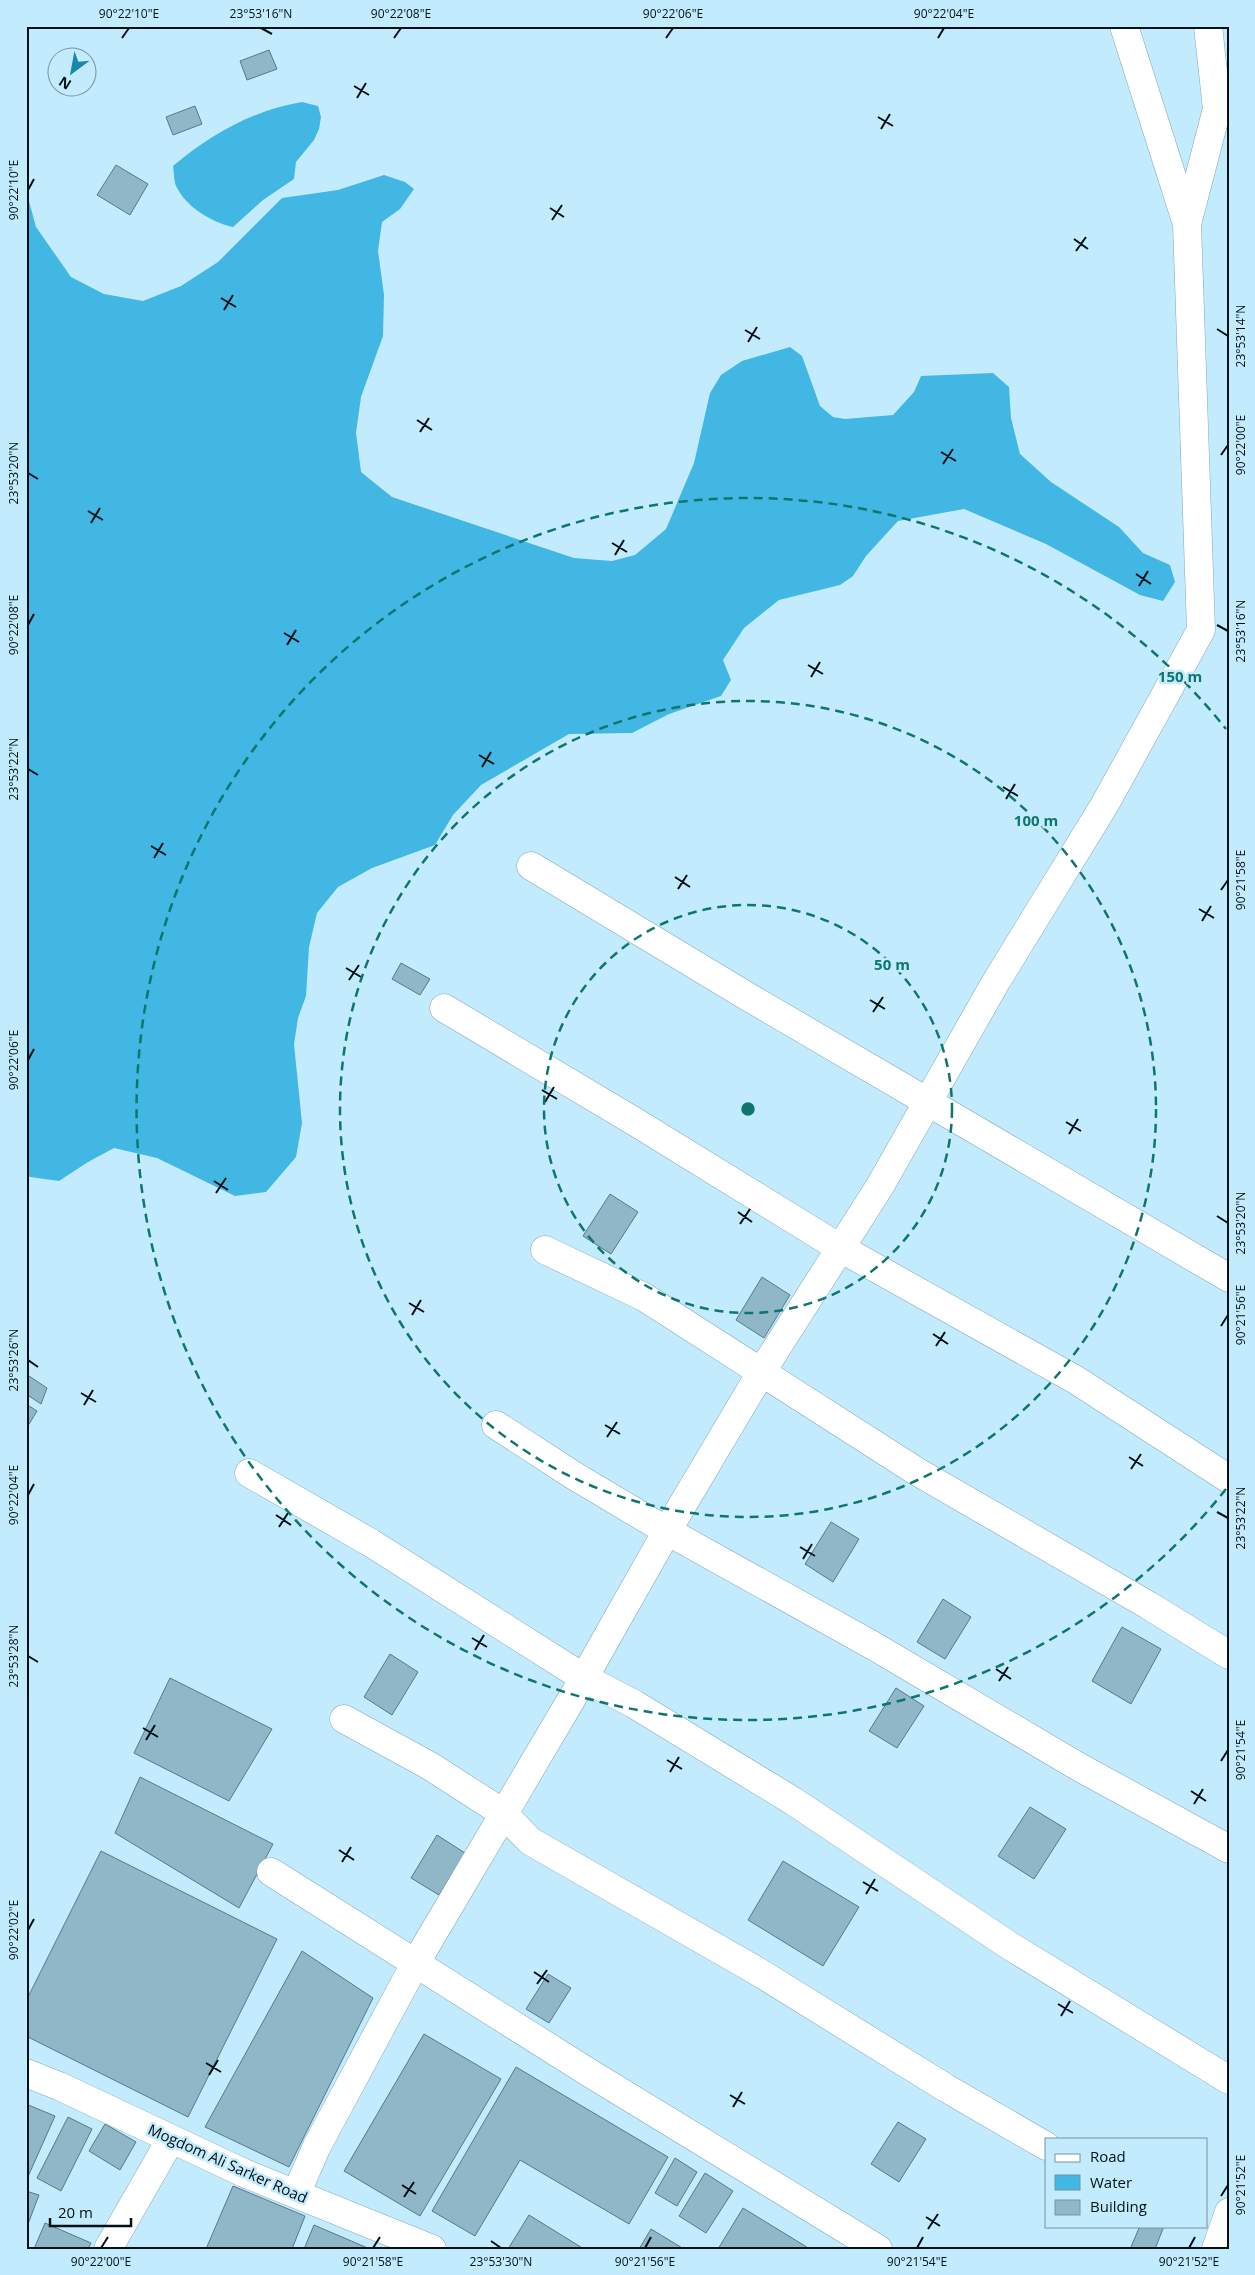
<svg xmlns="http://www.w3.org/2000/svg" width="1255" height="2275" viewBox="0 0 1255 2275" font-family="'Open Sans',sans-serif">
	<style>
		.water { fill: #42b7e4 }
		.building { fill: #90b7c8; stroke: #557989 }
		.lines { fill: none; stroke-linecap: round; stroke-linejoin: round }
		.street-casing { stroke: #82a8ba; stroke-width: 29 }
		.street { stroke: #fff; stroke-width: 28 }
		.ticks { fill: none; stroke: #031016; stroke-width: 2 }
		.ring { fill: none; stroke: #0f766e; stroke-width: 2.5; stroke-dasharray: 9 6 }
		.labels { text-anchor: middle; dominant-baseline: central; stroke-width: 5; stroke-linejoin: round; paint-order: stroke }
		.street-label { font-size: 15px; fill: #031016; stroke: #c3ebfe }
		.centre { fill: #0f766e; stroke: #c3ebfe; stroke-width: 2.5 }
		.ring-label { font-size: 15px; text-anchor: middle; font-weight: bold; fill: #0f766e; stroke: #c3ebfe; stroke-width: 5; stroke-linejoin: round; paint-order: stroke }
		.neatline { fill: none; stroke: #031016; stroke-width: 2 }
		.ticks-label { font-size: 12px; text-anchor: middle; fill: #031016 }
	</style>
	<rect width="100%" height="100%" fill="#c3ebfe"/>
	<!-- water -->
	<path class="water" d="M302,102L318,106L321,117L319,129L314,140L296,162L294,179L263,200L233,227C211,222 186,207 176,186C174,181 174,172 173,166C210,135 253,110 302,102Z
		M384,175L405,182L414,189L400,209L382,222L378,251L384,295L383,336L361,397L356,433L361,472L392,497L574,558L612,561L635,555L666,529L694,463L710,393L721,375L742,361L790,347L802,356L820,406L833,417L845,419L893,415L914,392L921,376L993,373L1009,387L1011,418L1020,454L1051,482L1119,527L1143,553L1170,565L1175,582L1163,601L1140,595L1046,544L964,509L898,521L866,556L853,576L840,585L779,600L744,628L723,660L731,680L721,696L669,714L632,733L569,734L481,785L453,815L435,845L372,868L338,887L317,913L309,947L306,996L298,1018L294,1044L302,1123L296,1157L266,1192L235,1196L157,1158L114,1148L88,1162L59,1181L30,1177L26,1175V190L36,227L71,277L104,294L143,301L181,286L218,262L282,198L338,190Z"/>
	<!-- building -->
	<path class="building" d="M269,50L277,69L247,80L240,61Z
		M195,106L202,124L173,135L166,117Z
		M116,165L148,184L130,215L97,195Z
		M401,963L430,979L420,995L392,979Z
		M610,1194L638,1212L611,1254L583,1236Z
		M762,1277L790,1295L764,1338L736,1320Z
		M26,1374L47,1388L41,1404L26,1394Z
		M26,1404L37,1411L26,1429Z
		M831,1522L859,1539L833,1582L805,1564Z
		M943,1599L971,1617L945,1659L917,1642Z
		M1122,1627L1161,1649L1131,1704L1092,1681Z
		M390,1654L418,1672L392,1715L364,1697Z
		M170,1678L272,1729L229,1801L134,1753Z
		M896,1688L924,1706L897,1748L869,1731Z
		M140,1777L273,1844L239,1908L115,1833Z
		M1030,1807L1066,1829L1034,1879L998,1856Z
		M437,1835L465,1853L439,1895L411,1878Z
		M101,1851L277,1939L188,2117L26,2036V2001Z
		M783,1861L859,1907L823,1966L748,1920Z
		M302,1951L373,1998L289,2167L205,2127Z
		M548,1974L571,1988L549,2023L526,2009Z
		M424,2034L501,2079L420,2216L344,2171Z
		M516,2067L668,2157L629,2224L520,2160L475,2236L432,2211Z
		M26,2104L55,2116L26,2181Z
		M68,2117L92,2129L61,2191L37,2178Z
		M898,2122L926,2139L899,2182L871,2164Z
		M105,2124L136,2142L120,2170L89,2151Z
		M675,2158L697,2172L677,2206L655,2193Z
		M705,2173L733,2191L706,2233L679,2216Z
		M233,2186L305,2216L292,2249H206Z
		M26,2191L39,2195L28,2224L26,2223Z
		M743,2208L810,2249H718Z
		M529,2215L584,2249H508Z
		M45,2223L91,2243L88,2249H34Z
		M314,2225L370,2249H304Z
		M1140,2226H1164L1155,2249H1130Z
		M651,2229L684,2249H639Z"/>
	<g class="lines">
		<!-- street casing -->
		<g class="street-casing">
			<path id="street" d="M1187,224L1217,109L1208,26
				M531,866L745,995L1229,1278
				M444,1008L637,1123L840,1248L1076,1380L1229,1479
				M545,1250L644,1297L916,1471L1148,1605L1229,1655
				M496,1425L573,1475L667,1531L872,1645L1079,1767L1229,1849
				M249,1473L371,1543L584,1678L634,1704L793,1801L1010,1946L1229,2080
				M344,1719L430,1766L503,1813L530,1841L757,1971L946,2088L1046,2146
				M271,1872L588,2072L878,2249
				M26,2073L59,2086L244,2173L432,2249
				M296,2194L317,2146L415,1964L584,1678L667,1531L762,1371L880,1186L994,985L1105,804L1201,630L1187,224L1124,26
				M108,2249L171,2139
				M1216,2249L1229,2212"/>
		</g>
		<!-- street -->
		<use href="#street" class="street"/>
	</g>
	<!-- ticks -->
	<path class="ticks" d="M261,28L272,34M122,38L129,28M394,38L401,28M666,38L673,28M938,38L944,28M354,86L369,95M357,98L366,83M878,117L893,126M881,129L890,114M28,190L34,179M550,208L564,217M552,220L562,205M1074,239L1088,249M1076,251L1086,237M221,298L236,307M224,310L233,295M1217,329L1228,336M745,330L760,339M748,342L757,327M417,420L432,430M420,432L429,418M941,452L956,461M1221,455L1228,445M943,464L953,449M28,473L38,479M88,511L103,520M91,523L100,508M612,543L627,552M615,555L624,540M1136,574L1151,584M1139,586L1148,571M28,625L34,614M1217,625L1228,631M284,633L299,642M287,645L296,630M808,665L823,674M811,677L820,662M479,755L494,764M482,767L491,752M28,769L38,775M1003,787L1018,796M1006,799L1015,784M151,846L166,855M154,858L163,843M675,877L690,887M678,889L687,875M1221,890L1228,880M1199,909L1214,918M1202,921L1211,906M346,968L361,977M349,980L359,965M870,1000L885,1009M873,1012L883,997M28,1060L34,1049M542,1090L557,1099M545,1102L554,1087M1066,1122L1081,1131M1069,1134L1078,1119M214,1181L228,1190M216,1193L226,1178M738,1212L752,1222M1217,1216L1228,1223M740,1224L750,1209M409,1303L424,1312M412,1315L421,1300M1221,1326L1228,1315M933,1334L948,1344M936,1346L945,1332M28,1360L38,1367M81,1393L96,1402M84,1405L93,1390M605,1425L620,1434M607,1437L617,1422M1129,1457L1143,1466M1131,1469L1141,1454M28,1495L34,1484M1217,1512L1228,1518M276,1515L291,1525M279,1527L288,1513M800,1547L815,1556M803,1559L812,1544M472,1638L487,1647M475,1650L484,1635M28,1656L38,1662M996,1669L1011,1679M999,1681L1008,1667M143,1728L158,1737M146,1740L155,1725M667,1760L682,1769M1221,1761L1228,1750M670,1772L679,1757M1191,1791L1206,1801M1194,1804L1203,1789M339,1850L354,1860M342,1862L351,1847M863,1882L878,1891M866,1894L875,1879M28,1930L34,1919M534,1972L549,1982M537,1984L547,1970M1058,2004L1073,2013M1061,2016L1070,2001M206,2063L221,2072M209,2075L218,2060M730,2095L745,2104M733,2107L742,2092M402,2185L416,2194M1221,2196L1228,2185M404,2197L414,2182M926,2217L940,2226M928,2229L938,2214M491,2241L501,2248M101,2248L108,2237M373,2248L380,2237M645,2248L651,2237M917,2248L923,2237M1189,2248L1195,2237"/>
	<!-- distance rings -->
	<g class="ring">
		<circle cx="748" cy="1109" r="204"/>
		<circle cx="748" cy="1109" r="408"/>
		<path d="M1226 1489A611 611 0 1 1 1226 729"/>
	</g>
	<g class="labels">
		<!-- street labels -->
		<g class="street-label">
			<text transform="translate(228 2163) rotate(24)">Mogdom Ali Sarker Road</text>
		</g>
	</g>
	<circle cx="748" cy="1109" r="8" class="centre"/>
	<g class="ring-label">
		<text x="1180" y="682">150 m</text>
		<text x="1036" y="826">100 m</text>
		<text x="892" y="970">50 m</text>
	</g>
	<!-- border -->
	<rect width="1255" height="2275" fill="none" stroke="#c3ebfe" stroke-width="55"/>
	<!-- legend -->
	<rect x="1045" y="2138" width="162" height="90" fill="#c3ebfe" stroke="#7693a1"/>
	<rect x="1055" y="2154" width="25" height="8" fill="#ffffff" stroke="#7693a1"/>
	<text x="1090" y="2162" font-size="15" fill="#031016">Road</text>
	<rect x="1055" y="2175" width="25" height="15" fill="#42b7e4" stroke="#7693a1"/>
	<text x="1090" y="2188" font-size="15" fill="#031016">Water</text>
	<rect x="1055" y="2200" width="25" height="15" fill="#90b7c8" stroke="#7693a1"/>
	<text x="1090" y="2212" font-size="15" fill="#031016">Building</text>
	<!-- north arrow -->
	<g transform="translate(72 72) rotate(212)"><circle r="24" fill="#c3ebfe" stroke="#7693a1"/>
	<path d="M0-4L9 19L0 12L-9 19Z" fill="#1a88ae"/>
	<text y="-8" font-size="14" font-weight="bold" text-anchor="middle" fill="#031016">N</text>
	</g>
	<!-- scale -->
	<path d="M50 2218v8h81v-8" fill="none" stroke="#031016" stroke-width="2.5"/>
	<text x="58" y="2218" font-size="15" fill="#031016" stroke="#c3ebfe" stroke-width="4" paint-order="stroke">20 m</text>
	<rect x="28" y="28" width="1200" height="2220" class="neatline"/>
	<g class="ticks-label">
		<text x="129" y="18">90°22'10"E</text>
		<text x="261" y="18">23°53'16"N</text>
		<text x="401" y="18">90°22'08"E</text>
		<text x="673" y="18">90°22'06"E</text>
		<text x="944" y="18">90°22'04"E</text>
		<text transform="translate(14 190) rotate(-90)" y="4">90°22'10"E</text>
		<text transform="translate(1241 336) rotate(-90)" y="4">23°53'14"N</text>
		<text transform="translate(1241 445) rotate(-90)" y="4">90°22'00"E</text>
		<text transform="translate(14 473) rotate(-90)" y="4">23°53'20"N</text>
		<text transform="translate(14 625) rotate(-90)" y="4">90°22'08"E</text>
		<text transform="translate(1241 631) rotate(-90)" y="4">23°53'16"N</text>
		<text transform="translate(14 769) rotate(-90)" y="4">23°53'22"N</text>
		<text transform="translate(1241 880) rotate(-90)" y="4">90°21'58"E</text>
		<text transform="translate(14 1060) rotate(-90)" y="4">90°22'06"E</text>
		<text transform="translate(1241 1223) rotate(-90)" y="4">23°53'20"N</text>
		<text transform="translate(1241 1315) rotate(-90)" y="4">90°21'56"E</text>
		<text transform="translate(14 1360) rotate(-90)" y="4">23°53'26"N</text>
		<text transform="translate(14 1495) rotate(-90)" y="4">90°22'04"E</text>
		<text transform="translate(1241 1518) rotate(-90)" y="4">23°53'22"N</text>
		<text transform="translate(14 1656) rotate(-90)" y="4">23°53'28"N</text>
		<text transform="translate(1241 1750) rotate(-90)" y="4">90°21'54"E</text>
		<text transform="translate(14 1930) rotate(-90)" y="4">90°22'02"E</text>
		<text transform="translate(1241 2185) rotate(-90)" y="4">90°21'52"E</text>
		<text x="101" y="2266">90°22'00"E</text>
		<text x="373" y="2266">90°21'58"E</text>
		<text x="501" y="2266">23°53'30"N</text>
		<text x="645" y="2266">90°21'56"E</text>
		<text x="917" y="2266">90°21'54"E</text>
		<text x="1189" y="2266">90°21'52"E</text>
	</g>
</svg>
